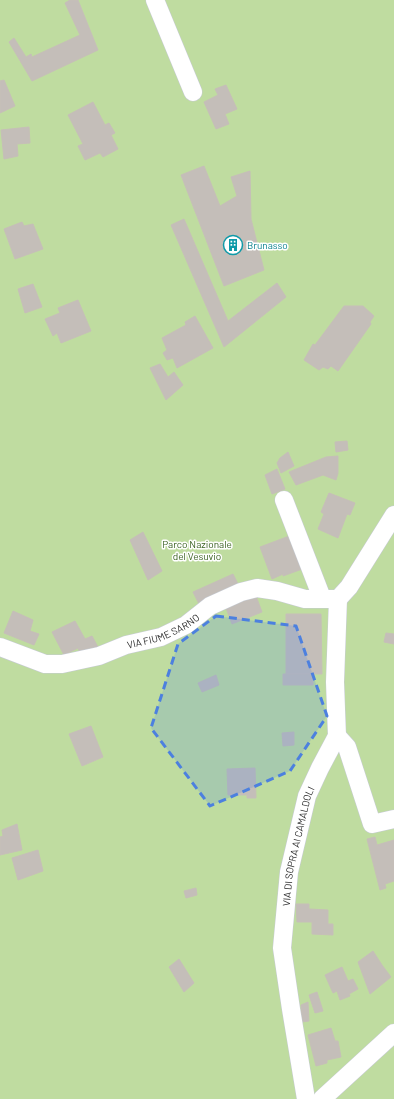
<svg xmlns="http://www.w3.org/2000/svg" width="394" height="1099" viewBox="0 0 394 1099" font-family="Barlow,sans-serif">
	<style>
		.park { fill: #bfdca0 }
		.building { fill: #c4beb9; stroke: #c6bfb8 }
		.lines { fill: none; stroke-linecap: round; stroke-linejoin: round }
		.minor-casing { stroke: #c6cbd3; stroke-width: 19 }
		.minor { stroke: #fff; stroke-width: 18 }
		.marked { fill: #4c80df; fill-opacity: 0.2; stroke: #4c80df; stroke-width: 3; stroke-dasharray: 8 5; stroke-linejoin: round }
		.labels { text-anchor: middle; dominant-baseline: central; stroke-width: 3; stroke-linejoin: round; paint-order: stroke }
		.culture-label { font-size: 10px; fill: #0d838f; stroke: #fff; text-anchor: start }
		.park-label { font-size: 10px; fill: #396121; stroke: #fff }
		.street-label { font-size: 10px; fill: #2b2b2b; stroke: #fff }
	</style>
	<rect width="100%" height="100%" fill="#ebe3de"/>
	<!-- park -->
	<path class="park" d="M0,0H394V1099H0Z"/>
	<!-- building -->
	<path class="building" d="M70,0H78L98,50L32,81L9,42L14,38L26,57L31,54L32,57L80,35L65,3Z
		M4,80L15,106L0,113V81Z
		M226,85L237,109L225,114L229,124L216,129L204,102L218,95L215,89Z
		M93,102L105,125L109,123L115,133L111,135L118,149L103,157L100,153L85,160L78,146L83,144L68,115Z
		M29,127L30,143L17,144L18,156L4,159L1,130Z
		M204,166L220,206L237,196L231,177L250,171L251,219L264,270L224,286L181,175Z
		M184,219L228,321L277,283L286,297L224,347L171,225Z
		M22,222L24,226L33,224L43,249L15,259L4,229Z
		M33,284L42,307L25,313L18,289Z
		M78,300L91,331L61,343L57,333L53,336L45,319L60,313L58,308Z
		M344,306H363L374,316L370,322L371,324L338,371L331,366L328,369L323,367L319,370L304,360L313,344L315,345Z
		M195,316L213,348L177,368L173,358L167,360L163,353L167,350L162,338L186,325L185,322Z
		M160,364L168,377L174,372L183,385L166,400L150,368Z
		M347,441L348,450L336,452L335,442Z
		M288,452L294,466L281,473L277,463L280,458Z
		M338,456V473L336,480L323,475L296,485L289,472L326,457Z
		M277,469L285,489L272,494L265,475Z
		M329,493L355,503L350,515L347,514L338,538L318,529L324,514L321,512Z
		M143,532L162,571L148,580L130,540Z
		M292,535L305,568L283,576V574L272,579L260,547Z
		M233,574L240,588L200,606L193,592Z
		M256,596L262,612L232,624L226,608Z
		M13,611L33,620L30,631L39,634L34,645L4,633Z
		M286,614H321L322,674H286Z
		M75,621L85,639L92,636L98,647L81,656L78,648L64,655L52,632Z
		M386,633L394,634V644L384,642Z
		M283,674H313V685H283Z
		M216,675L219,685L202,692L198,683Z
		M91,726L103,757L82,766L69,734Z
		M294,732V745L283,746L282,733Z
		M255,768L256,798H247V795H228L227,769Z
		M17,824L22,850L0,855V837L3,836L2,830Z
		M375,837L377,845L394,840V881L385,884L386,888L380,890L367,839Z
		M38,850L43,871L18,880L12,858Z
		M196,888L197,895L186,898L184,891Z
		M296,904H309V909L328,910V924H333V935L312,934V922H297Z
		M373,951L382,965L391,977L370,994L358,962Z
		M179,959L194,983L184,992L169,967Z
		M342,967L348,981L353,979L358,989L349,994L350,996L340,1000L337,991L333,993L325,975Z
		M317,992L323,1011L315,1013L309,995Z
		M308,1002L309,1021L302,1022L301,1005Z
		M331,1028L335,1041H338L341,1057L327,1060V1063L316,1066L308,1035Z"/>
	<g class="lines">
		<!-- minor casing -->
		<g class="minor-casing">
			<g id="minor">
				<path d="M155,0L193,92"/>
				<path d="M284,500L322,598"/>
				<path id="s1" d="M0,647L45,664H62L99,656L126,645L161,637L186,625L210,606L241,592L257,588L277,591L305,599H338L349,587L394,515"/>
				<path d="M337,736L347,747L372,824L394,819"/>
				<path id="s2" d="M306,1099L291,1009L282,948L289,872L307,796L320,768L337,736L335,682L338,599"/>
				<path d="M322,1099L394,1033"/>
			</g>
		</g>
		<!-- minor -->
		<use href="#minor" class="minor"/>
	</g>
	<!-- marked area -->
	<path class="marked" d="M216,616L296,626L327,716L290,771L210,806L151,728L178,644Z"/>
	<!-- icons -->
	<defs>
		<g id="building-ring" transform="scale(1)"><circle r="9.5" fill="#fff" stroke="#0f9aa8" stroke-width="1.5"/><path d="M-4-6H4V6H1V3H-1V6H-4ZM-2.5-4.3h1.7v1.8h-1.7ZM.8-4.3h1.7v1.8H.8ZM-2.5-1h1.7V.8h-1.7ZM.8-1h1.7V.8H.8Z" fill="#0f9aa8"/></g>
	</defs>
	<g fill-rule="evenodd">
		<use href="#building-ring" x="233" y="245"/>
	</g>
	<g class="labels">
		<!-- culture labels -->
		<g class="culture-label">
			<text x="247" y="245">Brunasso</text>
		</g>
		<!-- park labels -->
		<g class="park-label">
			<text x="197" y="544">Parco Nazionale<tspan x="197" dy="12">del Vesuvio</tspan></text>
		</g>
		<!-- street labels -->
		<g class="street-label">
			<text stroke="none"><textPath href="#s1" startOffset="172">VIA FIUME SARNO</textPath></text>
			<text stroke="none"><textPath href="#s2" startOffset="256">VIA DI SOPRA AI CAMALDOLI</textPath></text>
		</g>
	</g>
</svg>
